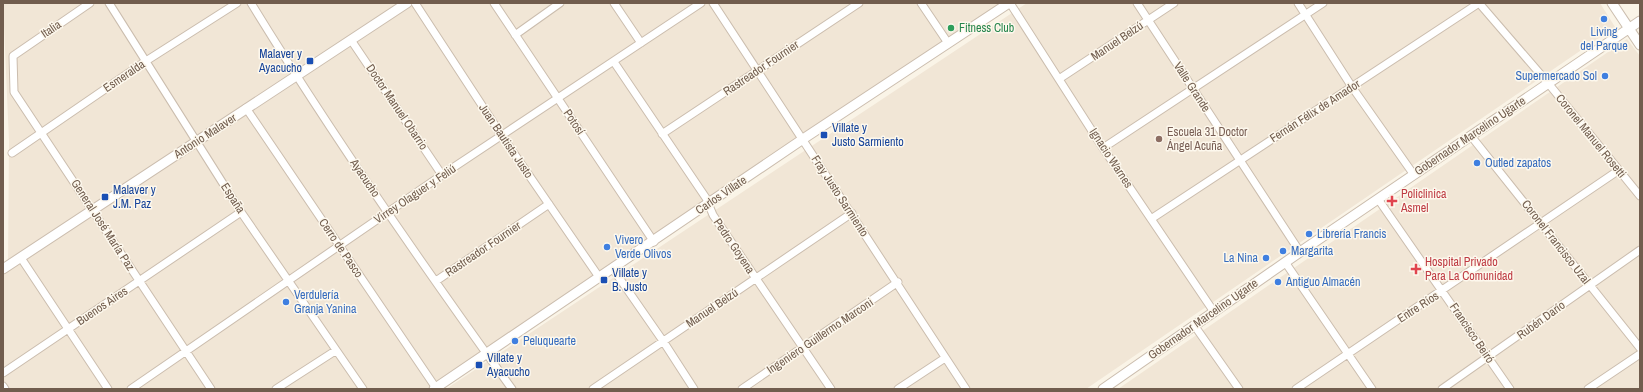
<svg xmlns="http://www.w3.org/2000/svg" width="1643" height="392" viewBox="0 0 1643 392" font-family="'Archivo Narrow',sans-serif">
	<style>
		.residential { fill: #f1e6d6 }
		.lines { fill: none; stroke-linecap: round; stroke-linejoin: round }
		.minor-casing { stroke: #cbbdae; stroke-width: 9 }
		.tertiary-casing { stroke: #cbbdae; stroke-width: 11 }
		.minor { stroke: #fff; stroke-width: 7 }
		.tertiary { stroke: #fff; stroke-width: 9 }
		.shop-dot { fill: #3f7fe0; stroke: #fdf8ed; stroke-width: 1.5 }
		.leisure-dot { fill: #2e9e5b; stroke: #fdf8ed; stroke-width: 1.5 }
		.transit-dot { fill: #1a4fb4; stroke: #fdf8ed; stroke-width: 1.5 }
		.education-dot { fill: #8d6e63; stroke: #fdf8ed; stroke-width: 1.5 }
		.health-dot { fill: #e0444e; stroke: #fdf8ed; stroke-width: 1.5 }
		.labels { text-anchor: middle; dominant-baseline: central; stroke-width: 3; stroke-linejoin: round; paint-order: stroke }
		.leisure-label { font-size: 12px; fill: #27864d; stroke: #fdf8ed; text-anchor: start }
		.street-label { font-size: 12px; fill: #715d4e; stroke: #fdf8ed }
		.shop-label { font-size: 12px; fill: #366cbe; stroke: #fdf8ed; text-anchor: start }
		.transit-label { font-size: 12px; fill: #164399; stroke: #fdf8ed; text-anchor: start }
		.education-label { font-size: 12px; fill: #785e54; stroke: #fdf8ed; text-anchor: start }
		.health-label { font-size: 12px; fill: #be3a42; stroke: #fdf8ed; text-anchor: start }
	</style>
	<rect width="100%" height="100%" fill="#faf4e7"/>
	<!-- residential -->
	<path class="residential" d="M3,3H917L943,42L428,389H3L4,275L8,267L9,141Z
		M921,3H1009L948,43Z
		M1027,3H1600L1615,27L1086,389H446Z
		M1627,39L1640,56V389H1118Z"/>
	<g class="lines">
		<!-- minor casing -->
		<g class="minor-casing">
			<path id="minor" d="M90,3L13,56L14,92L211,389
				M109,3L241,212L363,389
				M251,3C332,135 421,263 512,389
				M415,3L502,136L599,277
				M494,3L654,242
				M614,3L641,43
				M713,3L966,389
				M921,3L948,43
				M1010,3L1103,148L1214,312
				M1137,3L1300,252
				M1298,3L1352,87L1414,175
				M1479,3L1548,83L1640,196
				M515,35L560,3
				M351,40L442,175
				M614,62L706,198L713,215L831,389
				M1059,79L1174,3
				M246,108L436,388
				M662,134L859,3
				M1471,136L1640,348
				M1103,148L1323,3
				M12,153L146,61L237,3
				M1378,199L1510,389
				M1151,219L1479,3
				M21,258L108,389
				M1285,262L1372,389
				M613,269L663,341L694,389
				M436,281L549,204
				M1194,325L1239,389
				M3,373L241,212
				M3,386L5,389
				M131,389L442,175L701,3
				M276,389L335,351
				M593,389L852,213
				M742,389L898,282
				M898,389L945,358
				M1296,389L1619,170
				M1442,389L1640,250
				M1588,389L1640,354"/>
		</g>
		<!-- tertiary casing -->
		<g class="tertiary-casing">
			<path id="tertiary" d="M1612,3L1640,45
				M3,269L407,3
				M434,389L803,139L1009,3
				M1103,389L1300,252L1640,21"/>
		</g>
		<!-- minor -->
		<use href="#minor" class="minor"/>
		<!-- tertiary -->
		<use href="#tertiary" class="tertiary"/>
	</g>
	<!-- markers -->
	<g class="shop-dot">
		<circle cx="1604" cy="19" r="4"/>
		<circle cx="1605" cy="76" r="4"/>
		<circle cx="1477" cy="163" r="4"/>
		<circle cx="1309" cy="234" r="4"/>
		<circle cx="607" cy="247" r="4"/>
		<circle cx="1283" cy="251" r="4"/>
		<circle cx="1266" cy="258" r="4"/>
		<circle cx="1278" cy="282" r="4"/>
		<circle cx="286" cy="302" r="4"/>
		<circle cx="515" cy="341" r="4"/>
	</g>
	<circle class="leisure-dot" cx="951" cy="28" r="4"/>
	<g class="transit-dot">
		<rect x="306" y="57" width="8" height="8" rx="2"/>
		<rect x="820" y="131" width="8" height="8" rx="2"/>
		<rect x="101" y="193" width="8" height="8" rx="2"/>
		<rect x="600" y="276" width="8" height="8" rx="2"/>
		<rect x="475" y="361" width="8" height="8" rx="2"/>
	</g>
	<circle class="education-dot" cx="1159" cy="139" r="4"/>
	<g class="health-dot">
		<path d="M1390 195h4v4h4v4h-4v4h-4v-4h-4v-4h4z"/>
		<path d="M1414 263h4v4h4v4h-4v4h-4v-4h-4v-4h4z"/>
	</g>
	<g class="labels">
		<!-- leisure labels -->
		<g class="leisure-label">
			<text x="959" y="28">Fitness Club</text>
		</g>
		<!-- street labels -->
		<g class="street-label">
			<text transform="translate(51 29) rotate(-34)">Italia</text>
			<text transform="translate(1117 41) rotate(-34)">Manuel Belzú</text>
			<text transform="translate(761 68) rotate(-34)">Rastreador Fournier</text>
			<text transform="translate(124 76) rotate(-34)">Esmeralda</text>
			<text transform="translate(1192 87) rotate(57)">Valle Grande</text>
			<text transform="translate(397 107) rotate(56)">Doctor Manuel Obarrio</text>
			<text transform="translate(1315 111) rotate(-33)">Fernán Félix de Amador</text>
			<text transform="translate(574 122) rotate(56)">Potosí</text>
			<text transform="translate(205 136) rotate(-33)">Antonio Malaver</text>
			<text transform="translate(1470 136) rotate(-34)">Gobernador Marcelino Ugarte</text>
			<text transform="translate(1591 136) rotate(51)">Coronel Manuel Rosetti</text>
			<text transform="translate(506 141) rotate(56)">Juan Bautista Justo</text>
			<text transform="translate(1111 158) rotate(57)">Ignacio Warnes</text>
			<text transform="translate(365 178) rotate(56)">Ayacucho</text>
			<text transform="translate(415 194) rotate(-34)">Virrey Olaguer y Feliú</text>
			<text transform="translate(721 195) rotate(-34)">Carlos Villate</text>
			<text transform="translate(840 196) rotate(57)">Fray Justo Sarmiento</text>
			<text transform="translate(233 198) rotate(57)">España</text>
			<text transform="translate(103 225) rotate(57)">General José María Paz</text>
			<text transform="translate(1556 242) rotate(52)">Coronel Francisco Uzal</text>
			<text transform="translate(734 246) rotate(56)">Pedro Goyena</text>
			<text transform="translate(341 248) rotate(56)">Cerro de Pasco</text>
			<text transform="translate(483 249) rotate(-34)">Rastreador Fournier</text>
			<text transform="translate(102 306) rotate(-34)">Buenos Aires</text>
			<text transform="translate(1418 307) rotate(-33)">Entre Ríos</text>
			<text transform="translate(712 308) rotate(-34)">Manuel Belzú</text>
			<text transform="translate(1203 319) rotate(-35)">Gobernador Marcelino Ugarte</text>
			<text transform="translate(1541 320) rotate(-36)">Rubén Darío</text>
			<text transform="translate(1472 333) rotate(56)">Francisco Beiró</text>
			<text transform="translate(820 336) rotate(-34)">Ingeniero Guillermo Marconi</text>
		</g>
		<!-- shop labels -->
		<g class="shop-label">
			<text x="1604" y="32" text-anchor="middle">Living<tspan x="1604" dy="14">del Parque</tspan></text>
			<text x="1597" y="76" text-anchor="end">Supermercado Sol</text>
			<text x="1485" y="163">Outled zapatos</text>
			<text x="1317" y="234">Librería Francis</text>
			<text x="615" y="240">Vivero<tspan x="615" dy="14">Verde Olivos</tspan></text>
			<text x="1291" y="251">Margarita</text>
			<text x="1258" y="258" text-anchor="end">La Nina</text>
			<text x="1286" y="282">Antiguo Almacén</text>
			<text x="294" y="295">Verdulería<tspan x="294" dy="14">Granja Yanina</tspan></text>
			<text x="523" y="341">Peluquearte</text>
		</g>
		<!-- transit labels -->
		<g class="transit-label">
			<text x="302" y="54" text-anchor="end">Malaver y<tspan x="302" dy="14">Ayacucho</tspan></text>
			<text x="832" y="128">Villate y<tspan x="832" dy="14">Justo Sarmiento</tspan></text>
			<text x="113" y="190">Malaver y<tspan x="113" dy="14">J.M. Paz</tspan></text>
			<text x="612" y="273">Villate y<tspan x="612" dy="14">B. Justo</tspan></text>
			<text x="487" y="358">Villate y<tspan x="487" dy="14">Ayacucho</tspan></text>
		</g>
		<!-- education labels -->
		<g class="education-label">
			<text x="1167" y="132">Escuela 31 Doctor<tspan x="1167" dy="14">Ángel Acuña</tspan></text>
		</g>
		<!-- health labels -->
		<g class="health-label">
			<text x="1401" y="194">Policlinica<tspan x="1401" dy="14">Asmel</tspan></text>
			<text x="1425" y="262">Hospital Privado<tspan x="1425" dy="14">Para La Comunidad</tspan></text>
		</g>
	</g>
	<!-- border -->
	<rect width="1643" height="392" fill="none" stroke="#715d4e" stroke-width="8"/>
</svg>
